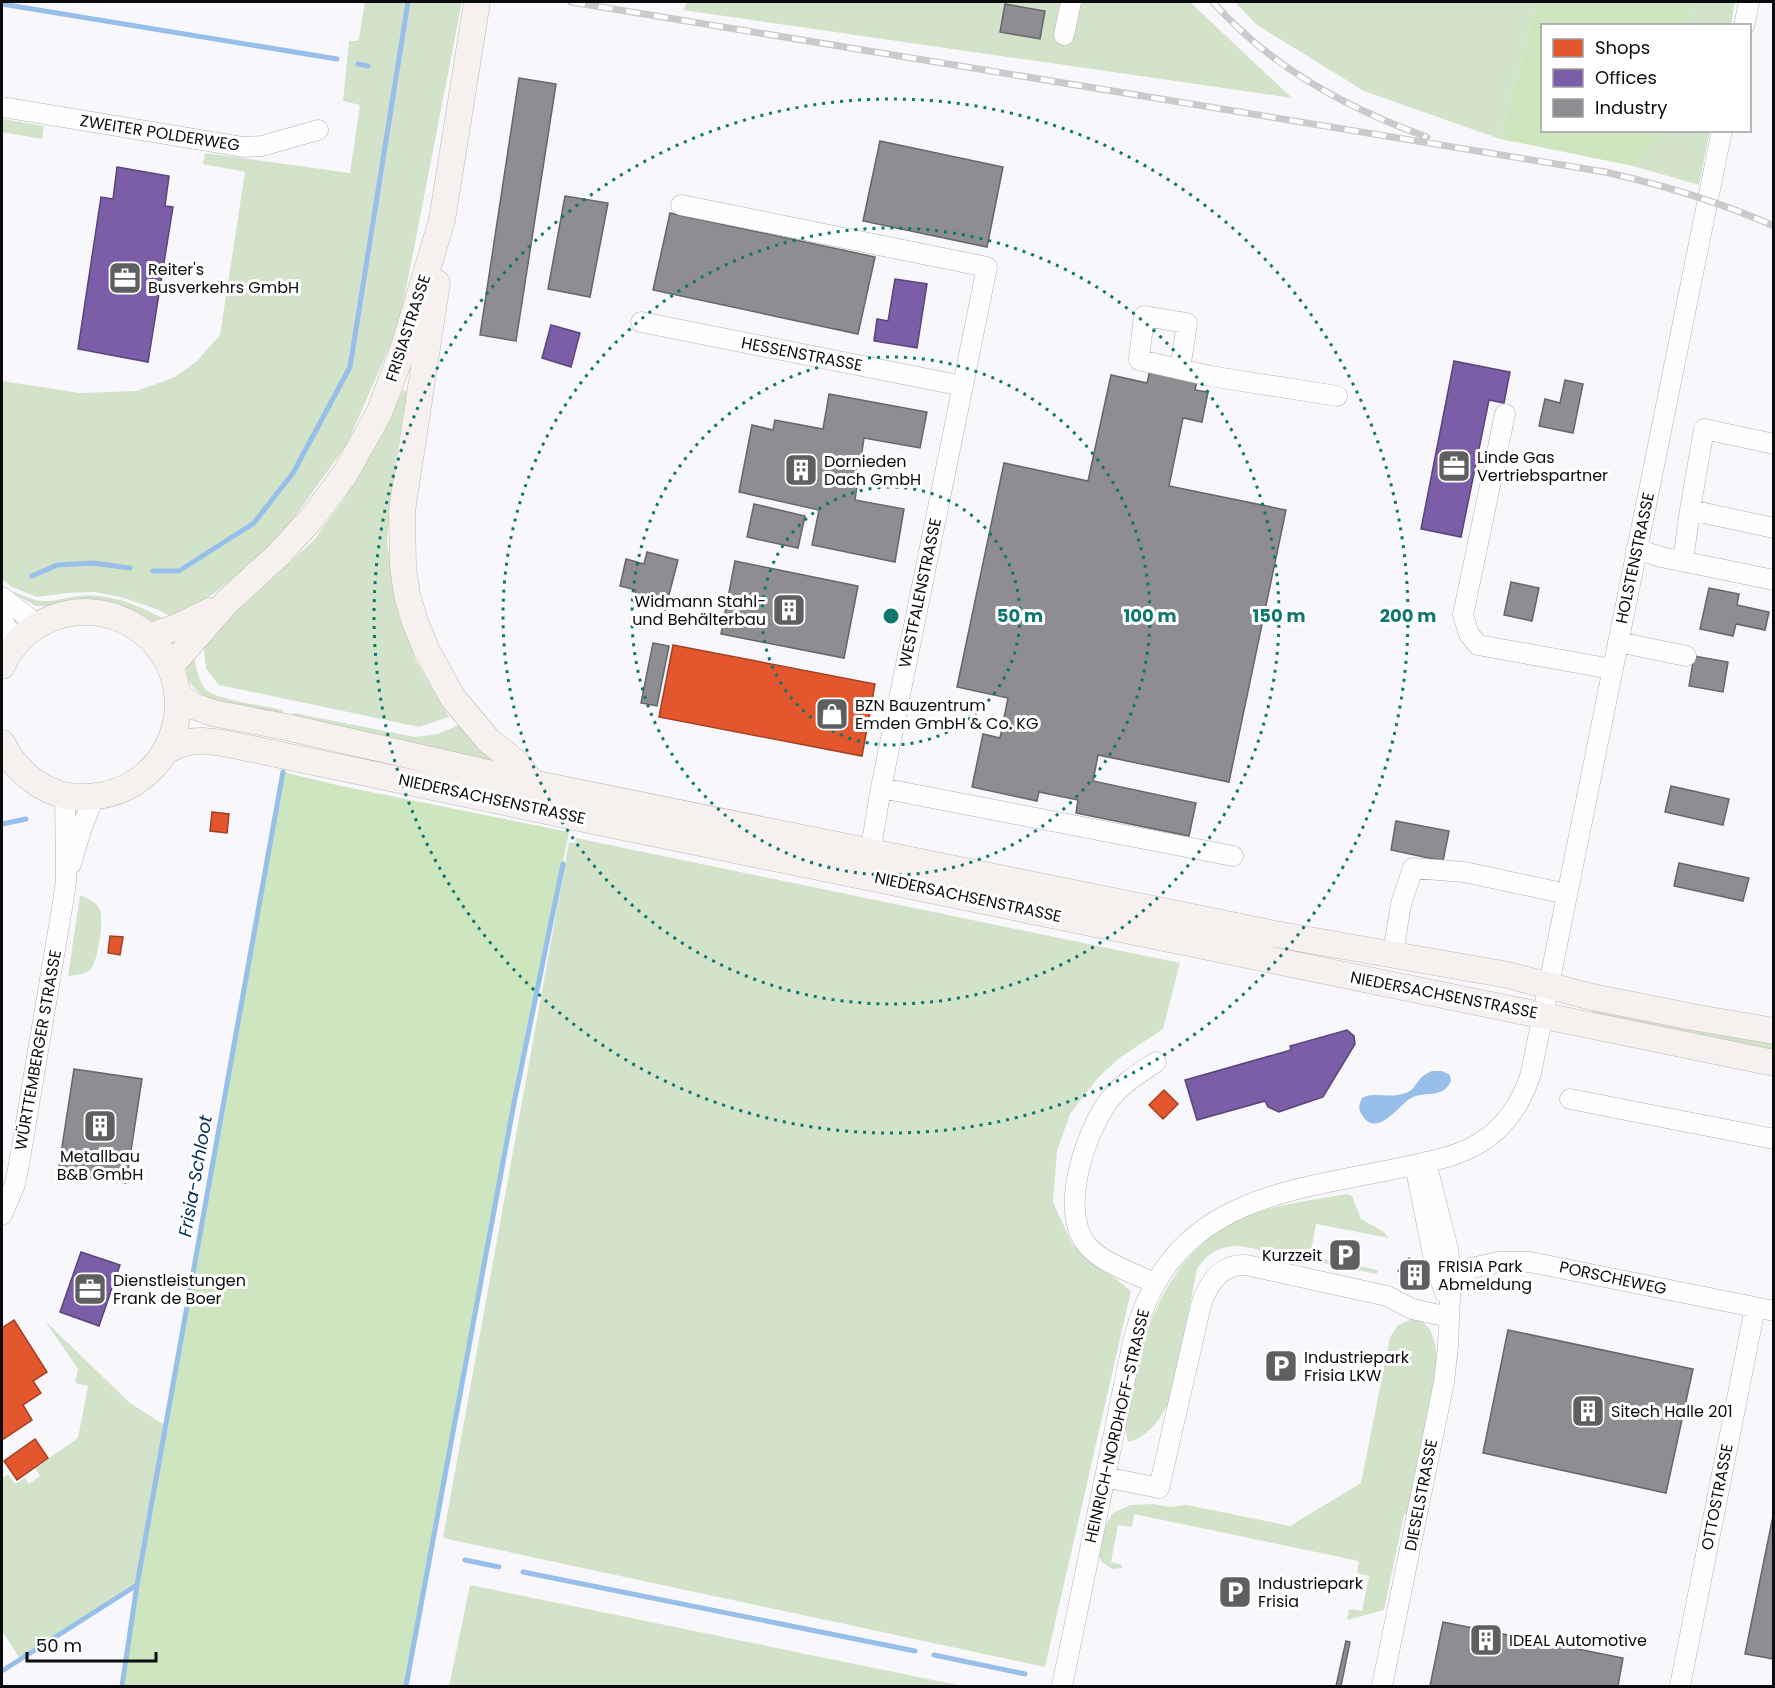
<svg xmlns="http://www.w3.org/2000/svg" width="1775" height="1688" viewBox="0 0 1775 1688" font-family="Poppins,sans-serif">
	<style>
		.green { fill: #d2e3ca }
		.forest { fill: #cde6c0 }
		.water { fill: #97bfea }
		.shops { fill: #e4572e; stroke: #a34024; stroke-width: 1.5 }
		.offices { fill: #7b5ea7; stroke: #594579; stroke-width: 1.5 }
		.industry { fill: #8d8d92; stroke: #66666a; stroke-width: 1.5 }
		.lines { fill: none; stroke-linecap: round; stroke-linejoin: round }
		.stream { stroke: #97bfea; stroke-width: 5 }
		.minor-casing { stroke: #b0b0b3; stroke-width: 21 }
		.major-casing { stroke: #c0b6b4; stroke-width: 27 }
		.minor { stroke: #fefeff; stroke-width: 20 }
		.major { stroke: #f6f0ef; stroke-width: 26 }
		.rail-casing { stroke: #cacacc; stroke-width: 7 }
		.rail { stroke: #fff; stroke-width: 4.5; stroke-dasharray: 14; stroke-linecap: butt }
		.ring { fill: none; stroke: #0f766e; stroke-width: 3; stroke-dasharray: 3 6 }
		.labels { text-anchor: middle; dominant-baseline: central; stroke-width: 6; stroke-linejoin: round; paint-order: stroke }
		.street-label { font-size: 16px; fill: #0b0c0e; stroke: #fff }
		.poi-label { font-size: 16px; fill: #0b0c0e; stroke: #fff; text-anchor: start }
		.water-label { font-size: 18px; font-style: italic; fill: #063057; stroke: #fff }
		.centre { fill: #0f766e; stroke: #fff; stroke-width: 3 }
		.ring-label { font-size: 18px; text-anchor: middle; font-weight: bold; fill: #0f766e; stroke: #fff; stroke-width: 6; stroke-linejoin: round; paint-order: stroke }
	</style>
	<rect width="100%" height="100%" fill="#f8f8fc"/>
	<!-- green -->
	<path class="green" d="M365,2H462L399,325L347,444L274,546L181,619L173,618L159,610L124,598L95,592L68,593L37,597L12,587L2,579V381L80,393L136,391L175,377L197,361L220,335L245,172L203,164L205,153L350,173L360,105L343,101L349,41H357L359,38Z
		M687,2H1190L1292,98L683,10Z
		M1235,2H1536L1500,139L1364,91L1257,25Z
		M1693,2H1735L1731,25H1689Z
		M2,119L44,126L42,139L2,132Z
		M1663,130L1710,131L1699,185L1633,166Z
		M403,390L409,392L396,456L387,542L394,588L415,659L449,717L419,727L219,685L206,669L203,643L314,540L344,499L383,434Z
		M9,591C22,593 30,601 44,601C56,602 69,596 81,596C111,593 143,607 169,622L150,621L131,611L105,601L83,599L48,606H36Z
		M194,655C196,666 198,681 206,690C218,700 266,706 283,710L282,715C255,710 207,708 190,683C187,678 187,670 186,665Z
		M294,713L415,737L438,734L461,724L507,768L291,718Z
		M576,838L1180,963L1163,1029L1118,1059L1097,1079L1070,1114L1057,1151L1053,1202L1073,1245L1131,1291L1045,1667L443,1538L569,842L575,843Z
		M80,895C87,898 95,901 99,908C105,917 98,963 90,970C84,975 75,975 68,976Z
		M1593,1010L1724,1036L1773,1042V1055L1591,1017Z
		M1347,1194L1352,1196L1361,1219L1384,1232L1389,1238L1316,1224L1310,1256L1378,1270L1377,1274L1241,1246C1222,1245 1207,1252 1197,1269L1172,1395C1165,1413 1149,1438 1128,1442C1121,1417 1132,1390 1137,1366C1153,1298 1188,1235 1258,1212C1287,1203 1317,1199 1347,1194Z
		M1412,1319C1435,1320 1437,1350 1437,1368L1409,1512L1404,1515L1384,1610L1347,1620L1349,1609L1362,1611L1369,1576L1357,1573L1359,1561L1134,1514L1132,1527L1118,1525L1111,1562L1122,1565V1568L1112,1569L1102,1562L1099,1556L1104,1528L1113,1513L1130,1505L1154,1504L1169,1507L1187,1505L1290,1526L1361,1483L1390,1337L1398,1325Z
		M45,1321L130,1403L166,1426L137,1585L20,1659L2,1631V1478L8,1474L15,1484L25,1478L29,1484L40,1476L35,1468L78,1438L88,1386L75,1383L78,1369Z
		M470,1585L962,1686H449Z"/>
	<!-- forest -->
	<path class="forest" d="M1536,2H1693L1689,25L1542,26V130L1663,131L1633,166L1500,139Z
		M283,772L341,786L569,832L514,1103L406,1686H122L137,1585Z"/>
	<!-- water -->
	<path class="water" d="M1432,1071H1442L1450,1075L1451,1081C1442,1100 1427,1090 1411,1098C1398,1106 1377,1139 1362,1115C1358,1109 1359,1105 1362,1098C1375,1091 1390,1100 1408,1092C1418,1087 1416,1077 1432,1071Z"/>
	<!-- shops -->
	<path class="shops" d="M673,645L875,684L862,756L659,717Z
		M212,812L229,814L227,833L210,831Z
		M110,936L123,937L120,955L108,953Z
		M1164,1090L1178,1104L1163,1119L1149,1105Z
		M14,1320L47,1372L33,1381L41,1393L23,1405L32,1420L2,1440V1328Z
		M35,1439L48,1458L17,1480L4,1461Z"/>
	<!-- offices -->
	<path class="offices" d="M117,167L169,176L165,206L173,207L148,362L78,349L101,197L113,199Z
		M895,279L927,284L917,348L874,341L877,319L888,321Z
		M551,325L580,333L571,367L542,358Z
		M1454,361L1510,372L1504,403L1489,400L1461,537L1421,529Z
		M1347,1030L1354,1036L1355,1044L1323,1097L1279,1112L1268,1107L1265,1101L1197,1120L1185,1080L1291,1050L1290,1046Z
		M81,1252L120,1265L99,1326L60,1312Z"/>
	<!-- industry -->
	<path class="industry" d="M1005,4L1045,11L1040,39L1000,32Z
		M519,78L556,84L516,341L480,335Z
		M880,141L1003,167L987,247L863,221Z
		M565,196L608,203L590,297L548,289Z
		M670,213L875,257L858,334L653,290Z
		M1151,366L1198,376L1195,390L1208,392L1202,422L1183,418L1169,486L1286,510L1229,782L1098,755L1093,781L1196,803L1189,836L1076,813L1078,800L1039,792L1037,801L972,787L983,734L1000,738L1008,698L957,687L1004,463L1088,481L1111,375L1147,383Z
		M1565,380L1583,384L1573,433L1539,426L1545,399L1560,403Z
		M829,394L927,412L920,448L864,438L855,500L904,509L895,562L812,545L819,510L739,492L752,425L773,430L775,420L823,429Z
		M754,504L805,516L798,548L747,537Z
		M647,552L678,560L665,610L634,602L636,590L620,586L626,559L644,564Z
		M735,561L858,586L844,658L721,634Z
		M1511,582L1539,588L1532,621L1504,615Z
		M1709,588L1739,594L1737,605L1769,612L1765,630L1736,624L1733,636L1700,629Z
		M653,643L669,646L657,706L641,703Z
		M1694,656L1728,662L1723,692L1689,686Z
		M1671,786L1729,799L1723,825L1665,812Z
		M1396,821L1449,831L1443,861L1391,850Z
		M1679,863L1749,878L1743,901L1674,886Z
		M74,1069L142,1079L126,1183L58,1173Z
		M1409,1258L1421,1269L1423,1267L1427,1270L1428,1278L1420,1287L1412,1288L1408,1284L1410,1282L1398,1271Z
		M1508,1330L1693,1369L1666,1493L1483,1453Z
		M1774,1511V1659L1745,1654Z
		M1443,1622L1623,1658L1618,1686H1430Z
		M1346,1641L1350,1642L1341,1686H1336Z"/>
	<g class="lines">
		<!-- stream -->
		<path class="stream" d="M2,4L337,59
			M358,64L368,66
			M153,571H179L254,523L293,473L350,367L408,2
			M32,576L57,565L93,563L130,568
			M2,824L26,819
			M465,1560L499,1567
			M523,1572L915,1651
			M137,1585L283,772
			M934,1655L1025,1674
			M2,1671L137,1585L122,1686
			M406,1686L514,1103L563,864"/>
		<!-- minor casing -->
		<g class="minor-casing">
			<path id="minor" d="M1744,26L1749,2
				M1064,35L1071,2
				M2,107L243,147L262,146L318,130
				M681,205L987,267L881,788L868,865
				M641,322L963,386
				M1180,369L1187,323L1144,316L1139,360L1210,376L1337,396
				M1505,414L1463,615L1469,634L1478,645L1612,669
				M1690,510L1704,429L1774,444
				M1636,549L1661,557L1774,580
				M1683,561L1690,510L1774,528
				M2,597L38,625
				M2,620L16,643
				M1618,642L1686,656
				M881,788L1233,856
				M71,864L82,827L94,797
				M1393,953L1401,904L1413,868L1464,872L1567,894
				M1570,1099L1774,1139
				M1415,1165L1434,1260L1445,1293
				M2,1215L15,1184L19,1164L63,902L66,881L65,795
				M1451,1273L1498,1262H1530L1774,1311
				M1155,1283C1135,1274 1100,1262 1087,1245C1059,1210 1085,1135 1107,1103C1120,1085 1138,1074 1156,1062
				M1105,1477L1159,1488L1201,1305C1208,1283 1221,1264 1246,1265L1387,1296L1412,1309L1449,1317
				M1062,1686L1133,1341C1168,1205 1271,1193 1390,1170C1420,1163 1455,1159 1481,1142C1506,1127 1523,1100 1531,1073L1722,130
				M1382,1686L1444,1382L1448,1346L1451,1273L1448,1249L1426,1162
				M1680,1686L1755,1308"/>
		</g>
		<!-- major casing -->
		<g class="major-casing">
			<path id="major" d="M437,283L402,511L403,566L407,595L415,622L427,651L453,698L488,740L517,763L532,783
				M149,637L179,626L210,611
				M2,666C13,641 35,622 62,615C84,609 109,612 129,623C213,671 182,794 85,797C49,799 17,774 2,743
				M170,667L227,602L278,555L313,517L345,474L379,413L404,347L442,220L477,2
				M177,694L191,705L213,713L286,727L532,783L1275,934L1508,975L1592,997L1698,1018L1774,1031
				M165,752C193,732 226,744 257,750L613,825L1774,1063"/>
		</g>
		<!-- minor -->
		<use href="#minor" class="minor"/>
		<!-- major -->
		<use href="#major" class="major"/>
		<!-- rail casing -->
		<g class="rail-casing">
			<path id="rail" d="M571,2L1605,172C1663,185 1720,202 1774,226
				M1213,2C1270,67 1346,108 1427,137"/>
		</g>
		<!-- rail -->
		<use href="#rail" class="rail"/>
	</g>
	<!-- distance rings -->
	<g class="ring">
		<circle cx="891" cy="616" r="129"/>
		<circle cx="891" cy="616" r="259"/>
		<circle cx="891" cy="616" r="388"/>
		<circle cx="891" cy="616" r="517"/>
	</g>
	<!-- icons -->
	<defs>
		<g id="office-square" transform="scale(1.725)"><rect x="-9" y="-9" width="18" height="18" rx="4" fill="#5e5f61" stroke="#fff"/><path d="M-6-3h4V-5.5h4V-3h4V5H-6ZM-1-4.5V-3h2v-1.5ZM-6 0V1H6V0Z" fill="#fff"/></g>
		<g id="building-square" transform="scale(1.725)"><rect x="-9" y="-9" width="18" height="18" rx="4" fill="#5e5f61" stroke="#fff"/><path d="M-4-6H4V6H1V3H-1V6H-4ZM-2.5-4.3h1.7v1.8h-1.7ZM.8-4.3h1.7v1.8H.8ZM-2.5-1h1.7V.8h-1.7ZM.8-1h1.7V.8H.8Z" fill="#fff"/></g>
		<g id="shop-square" transform="scale(1.725)"><rect x="-9" y="-9" width="18" height="18" rx="4" fill="#5e5f61" stroke="#fff"/><path d="M-5-2.5h2.3a2.7 3.5 0 0 1 5.4 0H5L5.5 6h-11ZM-1.5-2.5h3a1.5 2.3 0 0 0-3 0Z" fill="#fff"/></g>
		<g id="parking-square" transform="scale(1.725)"><rect x="-9" y="-9" width="18" height="18" rx="4" fill="#5e5f61" stroke="#fff"/><path d="M-3.5-5.5H1a3.5 3.5 0 0 1 0 7H-1V5.5H-3.5ZM-1-3.4V-.6H.8a1.4 1.4 0 0 0 0-2.8Z" fill="#fff"/></g>
	</defs>
	<g fill-rule="evenodd">
		<use href="#office-square" x="125" y="278"/>
		<use href="#office-square" x="1454" y="466"/>
		<use href="#building-square" x="801" y="470"/>
		<use href="#building-square" x="789" y="610"/>
		<use href="#shop-square" x="832" y="714"/>
		<use href="#building-square" x="100" y="1126"/>
		<use href="#parking-square" x="1345" y="1255"/>
		<use href="#building-square" x="1415" y="1275"/>
		<use href="#office-square" x="90" y="1289"/>
		<use href="#parking-square" x="1281" y="1366"/>
		<use href="#building-square" x="1588" y="1411"/>
		<use href="#parking-square" x="1235" y="1592"/>
		<use href="#building-square" x="1486" y="1640"/>
	</g>
	<g class="labels">
		<!-- street labels -->
		<g class="street-label">
			<text transform="translate(160 133) rotate(9)">ZWEITER POLDERWEG</text>
			<text transform="translate(408 328) rotate(-72)">FRISIASTRASSE</text>
			<text transform="translate(802 354) rotate(11)">HESSENSTRASSE</text>
			<text transform="translate(1635 558) rotate(-78)">HOLSTENSTRASSE</text>
			<text transform="translate(920 593) rotate(-78)">WESTFALENSTRASSE</text>
			<text transform="translate(492 799) rotate(12)">NIEDERSACHSENSTRASSE</text>
			<text transform="translate(968 897) rotate(12)">NIEDERSACHSENSTRASSE</text>
			<text transform="translate(1444 995) rotate(11)">NIEDERSACHSENSTRASSE</text>
			<text transform="translate(38 1050) rotate(-80)">WÜRTTEMBERGER STRASSE</text>
			<text transform="translate(1613 1278) rotate(12)">PORSCHEWEG</text>
			<text transform="translate(1117 1426) rotate(-77)">HEINRICH-NORDHOFF-STRASSE</text>
			<text transform="translate(1421 1495) rotate(-79)">DIESELSTRASSE</text>
			<text transform="translate(1717 1497) rotate(-79)">OTTOSTRASSE</text>
		</g>
		<!-- poi labels -->
		<g class="poi-label">
			<text x="148" y="269">Reiter's<tspan x="148" dy="18">Busverkehrs GmbH</tspan></text>
			<text x="1477" y="457">Linde Gas<tspan x="1477" dy="18">Vertriebspartner</tspan></text>
			<text x="824" y="461">Dornieden<tspan x="824" dy="18">Dach GmbH</tspan></text>
			<text x="766" y="601" text-anchor="end">Widmann Stahl-<tspan x="766" dy="18">und Behälterbau</tspan></text>
			<text x="855" y="705">BZN Bauzentrum<tspan x="855" dy="18">Emden GmbH &amp; Co. KG</tspan></text>
			<text x="100" y="1156" text-anchor="middle">Metallbau<tspan x="100" dy="18">B&amp;B GmbH</tspan></text>
			<text x="1322" y="1255" text-anchor="end">Kurzzeit</text>
			<text x="1438" y="1266">FRISIA Park<tspan x="1438" dy="18">Abmeldung</tspan></text>
			<text x="113" y="1280">Dienstleistungen<tspan x="113" dy="18">Frank de Boer</tspan></text>
			<text x="1304" y="1357">Industriepark<tspan x="1304" dy="18">Frisia LKW</tspan></text>
			<text x="1611" y="1411">Sitech Halle 201</text>
			<text x="1258" y="1583">Industriepark<tspan x="1258" dy="18">Frisia</tspan></text>
			<text x="1509" y="1640">IDEAL Automotive</text>
		</g>
		<!-- water labels -->
		<g class="water-label">
			<text transform="translate(195 1176) rotate(-80)">Frisia-Schloot</text>
		</g>
	</g>
	<circle cx="891" cy="616" r="9" class="centre"/>
	<g class="ring-label">
		<text x="1020" y="622">50 m</text>
		<text x="1150" y="622">100 m</text>
		<text x="1279" y="622">150 m</text>
		<text x="1408" y="622">200 m</text>
	</g>
	<!-- border -->
	<rect width="1775" height="1688" fill="none" stroke="#0b0c0e" stroke-width="6"/>
	<!-- legend -->
	<rect x="1541" y="24" width="210" height="108" fill="#ffffff" stroke="#9d9e9f" stroke-width="1.5"/>
	<rect x="1553" y="39" width="30" height="18" fill="#e4572e" stroke="#9d9e9f" stroke-width="1.5"/>
	<text x="1595" y="54" font-size="18" fill="#0b0c0e">Shops</text>
	<rect x="1553" y="69" width="30" height="18" fill="#7b5ea7" stroke="#9d9e9f" stroke-width="1.5"/>
	<text x="1595" y="84" font-size="18" fill="#0b0c0e">Offices</text>
	<rect x="1553" y="99" width="30" height="18" fill="#8d8d92" stroke="#9d9e9f" stroke-width="1.5"/>
	<text x="1595" y="114" font-size="18" fill="#0b0c0e">Industry</text>
	<!-- scale -->
	<path d="M27 1652v9h129v-9" fill="none" stroke="#0b0c0e" stroke-width="3"/>
	<text x="36" y="1652" font-size="18" fill="#0b0c0e" stroke="#ffffff" stroke-width="4.5" paint-order="stroke">50 m</text>
</svg>
